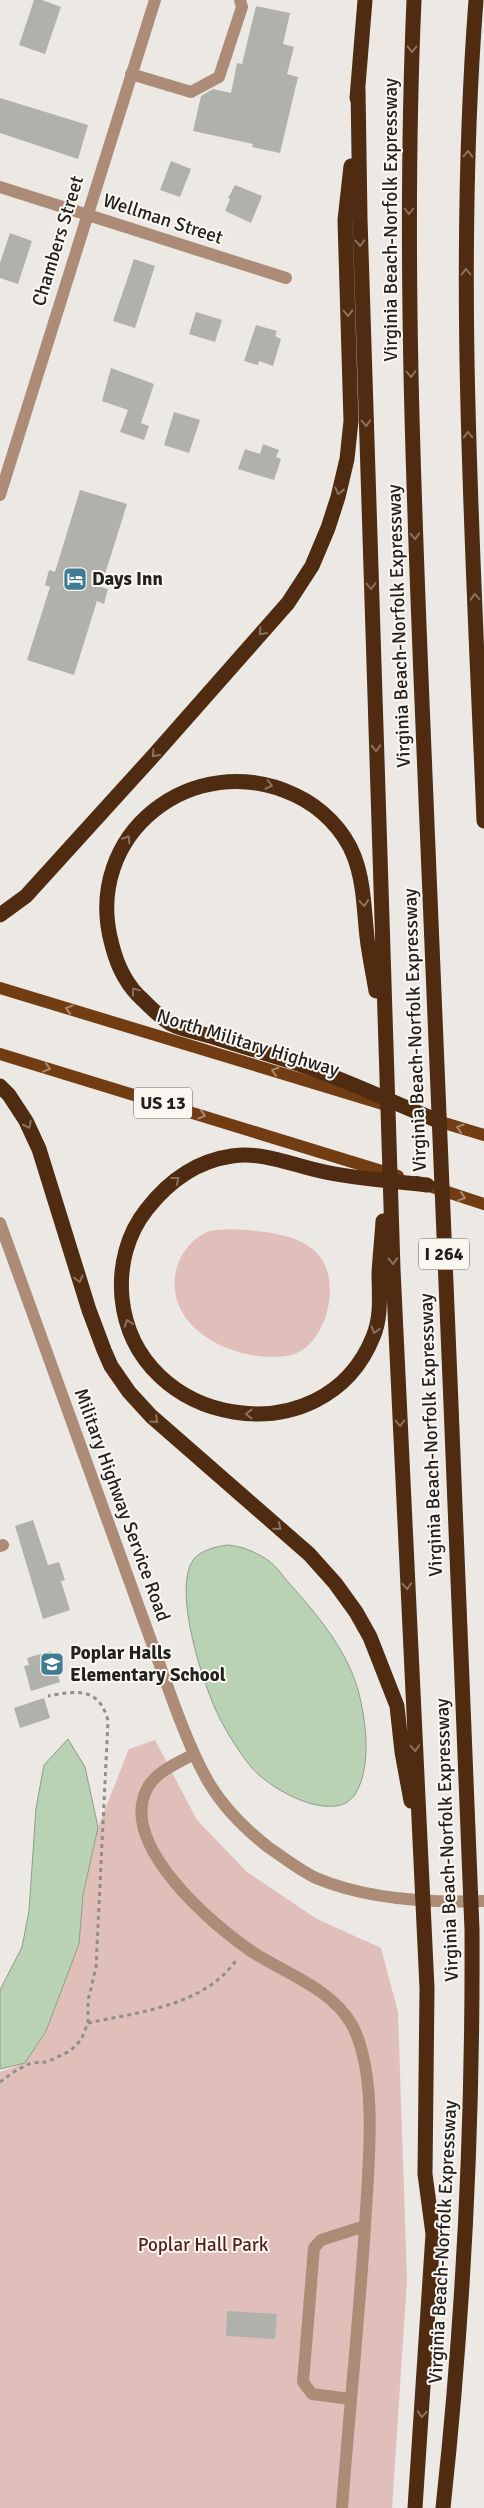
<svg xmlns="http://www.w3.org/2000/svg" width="484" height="2508" viewBox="0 0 484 2508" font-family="Signika,sans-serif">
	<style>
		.green { fill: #e0bfbb }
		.water { fill: #bad2b4; stroke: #8d9d88 }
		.building { fill: #b0b1ab }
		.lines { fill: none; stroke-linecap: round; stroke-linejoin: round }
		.path { stroke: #908d8a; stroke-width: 3; stroke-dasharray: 4 4; stroke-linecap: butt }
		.minor { stroke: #ac8c77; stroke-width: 12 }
		.major { stroke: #733d14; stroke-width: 12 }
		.highway { stroke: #4f2b11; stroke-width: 15 }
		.oneway { stroke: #8b725f }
		.oneway2 { stroke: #a9876c }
		.labels { text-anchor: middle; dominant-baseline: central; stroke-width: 4; stroke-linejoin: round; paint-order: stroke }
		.shield { fill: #faf7f1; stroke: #64615f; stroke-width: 1 }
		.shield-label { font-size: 18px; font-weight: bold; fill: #232120 }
		.street-label { font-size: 19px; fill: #232120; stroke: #faf7f1 }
		.poi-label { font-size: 19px; font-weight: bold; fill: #232120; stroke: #faf7f1; text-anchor: start }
		.park-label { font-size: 19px; fill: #511d1a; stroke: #faf7f1 }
	</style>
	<rect width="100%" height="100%" fill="#ece9e4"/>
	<!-- green -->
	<path class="green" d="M231,1229C258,1231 297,1232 317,1253C344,1281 326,1350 287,1356C236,1364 160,1328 177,1267C181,1253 191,1240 205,1233C212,1229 223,1230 231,1229Z
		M155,1740L197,1820L247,1872L317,1919L381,1948L398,2012L407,2280L392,2508H0V2072L25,2063L79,1944L83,1895L98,1827L129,1749Z"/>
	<!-- water -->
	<path class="water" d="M227,1545C242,1546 256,1552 269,1561C276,1566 283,1576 289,1583C316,1613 347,1650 358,1690C366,1720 372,1765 356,1793C348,1806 336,1807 323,1806C298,1803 267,1785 251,1767C239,1752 229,1736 220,1719C204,1688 172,1591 193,1560C201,1550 215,1547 227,1545Z
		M68,1739L85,1767L98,1827L83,1895L79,1944L46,2031L25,2063L0,2069V1990L22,1947L29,1911L36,1808L44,1765Z"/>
	<!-- building -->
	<path class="building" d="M34,0H42L61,7L45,54L19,45Z
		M256,6L290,13L283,44L294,47L287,74L298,77L280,153L252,147L253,144L193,131L201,96L213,89L231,93L237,63L242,64Z
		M0,98L88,125L78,159L0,133Z
		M171,161L191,169L180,197L160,190Z
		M235,185L262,196L251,223L225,211L230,199L228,198Z
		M10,233L32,241L18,284L0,278V263Z
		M134,259L155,266L135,328L113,321Z
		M196,312L222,320L215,342L189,334Z
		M256,325L277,331L275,336L281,339L273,366L259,361L258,365L244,361Z
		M111,368L154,384L141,423L149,426L144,440L120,432L128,410L102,401Z
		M174,412L200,420L189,453L164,445Z
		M263,444L279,450L276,457L281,459L274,480L238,469L245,449L260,454Z
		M80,490L127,504L101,587L108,589L104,604L97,601L74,675L27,660L50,587L45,585L49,570L55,572Z
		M33,1520L48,1565L59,1562L65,1580L61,1581L70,1610L43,1619L15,1526Z
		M51,1651L60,1682L31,1691L24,1666L29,1665L27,1658Z
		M44,1698L50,1718L20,1728L14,1708Z
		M227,2311L277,2314L275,2339L226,2336Z"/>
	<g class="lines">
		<!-- path -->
		<path class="path" d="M88,2023C139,2012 205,2006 237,1959
			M0,2082L15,2071L31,2063L47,2062L70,2051L81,2040L88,2023V2001L96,1967L108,1721C99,1686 76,1691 48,1696"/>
		<!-- minor -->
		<path class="minor" d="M131,74L191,92L219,77L242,7L240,0
			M0,187L286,278
			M0,495L155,0
			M0,1223L175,1707C185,1733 195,1759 209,1783C224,1808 245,1829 268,1847C283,1857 299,1870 316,1878C368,1900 429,1903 484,1901
			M0,1546L3,1545
			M194,1754C178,1763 157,1771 148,1787C116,1843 212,1925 254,1953C287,1974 332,1989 352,2025C379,2076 368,2169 365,2226C359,2320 349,2414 342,2508
			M350,2399L312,2394L303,2382L314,2248L321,2240L365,2226"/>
		<!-- major -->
		<path class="major" d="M0,988L386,1105
			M0,1054L398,1176
			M431,1119L484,1135
			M417,1182L484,1204"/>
		<!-- highway -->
		<path class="highway" d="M414,0C402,275 416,550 427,824C442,1193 458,1561 472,1930C473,2125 464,2314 443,2508
			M476,0C455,274 473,547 484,821
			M358,89L360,218L393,1269L427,1988L425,2174L433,2234L415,2508
			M357,98L365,0
			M0,915L26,896L154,755L288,603L312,566L328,528L338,497L347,459L351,421L345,220L351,166
			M376,991C373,973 369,955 367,937C364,910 364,882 354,856C344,830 321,807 295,795C194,747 81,834 112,945C117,965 127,986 143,1000C151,1008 161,1018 171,1024C182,1030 197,1032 210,1036C243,1047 277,1056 310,1068C353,1083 394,1103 436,1120
			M0,1086L9,1095L26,1121L39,1149L89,1310L104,1350L111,1366L129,1392L151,1416L309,1554L335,1583L356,1612L370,1637L397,1706L402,1752L411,1801
			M383,1221C382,1238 380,1256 379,1273C379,1294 382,1316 373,1337C324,1459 135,1428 122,1298C119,1266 127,1234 147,1209C169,1181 196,1161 232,1156C264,1151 294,1166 325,1172C358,1179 393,1181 427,1185"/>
	</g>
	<!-- one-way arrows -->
	<defs><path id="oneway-chevron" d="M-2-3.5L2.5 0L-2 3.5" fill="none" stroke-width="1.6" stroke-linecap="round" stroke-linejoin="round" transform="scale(1.25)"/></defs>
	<g class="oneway">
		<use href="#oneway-chevron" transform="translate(412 49) rotate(91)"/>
		<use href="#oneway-chevron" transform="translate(468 154) rotate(-88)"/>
		<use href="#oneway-chevron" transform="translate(409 211) rotate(90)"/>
		<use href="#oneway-chevron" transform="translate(360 243) rotate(88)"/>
		<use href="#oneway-chevron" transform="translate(466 272) rotate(-90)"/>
		<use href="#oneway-chevron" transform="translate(348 313) rotate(88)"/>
		<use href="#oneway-chevron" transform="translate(411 374) rotate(89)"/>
		<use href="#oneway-chevron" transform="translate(366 423) rotate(88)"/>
		<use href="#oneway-chevron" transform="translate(468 435) rotate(-92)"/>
		<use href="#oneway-chevron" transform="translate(339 491) rotate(104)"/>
		<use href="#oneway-chevron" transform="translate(415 536) rotate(88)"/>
		<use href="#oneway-chevron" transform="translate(371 586) rotate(88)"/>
		<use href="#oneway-chevron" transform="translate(475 597) rotate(-92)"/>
		<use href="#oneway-chevron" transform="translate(262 632) rotate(131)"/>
		<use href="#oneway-chevron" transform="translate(376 748) rotate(88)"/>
		<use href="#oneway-chevron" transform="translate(155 754) rotate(132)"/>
		<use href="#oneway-chevron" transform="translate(269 785) rotate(14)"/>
		<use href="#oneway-chevron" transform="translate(127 839) rotate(-57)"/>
		<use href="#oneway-chevron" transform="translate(364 903) rotate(85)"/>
		<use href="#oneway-chevron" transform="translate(135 991) rotate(-127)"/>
		<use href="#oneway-chevron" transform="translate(28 1125) rotate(63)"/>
		<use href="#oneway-chevron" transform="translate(176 1180) rotate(-38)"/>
		<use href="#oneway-chevron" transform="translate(393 1261) rotate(88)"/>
		<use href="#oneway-chevron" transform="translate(79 1279) rotate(73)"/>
		<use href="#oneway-chevron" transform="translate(128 1323) rotate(-109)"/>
		<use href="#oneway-chevron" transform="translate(375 1330) rotate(106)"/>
		<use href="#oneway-chevron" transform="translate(249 1414) rotate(180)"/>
		<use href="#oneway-chevron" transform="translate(155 1420) rotate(42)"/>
		<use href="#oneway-chevron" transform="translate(400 1423) rotate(87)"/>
		<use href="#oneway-chevron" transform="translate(278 1527) rotate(41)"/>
		<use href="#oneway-chevron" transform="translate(407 1586) rotate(87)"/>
		<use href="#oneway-chevron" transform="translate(415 1748) rotate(86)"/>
		<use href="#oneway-chevron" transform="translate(422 2414) rotate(94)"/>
	</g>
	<g class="oneway2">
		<use href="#oneway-chevron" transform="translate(69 1009) rotate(-163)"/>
		<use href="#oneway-chevron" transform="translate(47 1068) rotate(17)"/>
		<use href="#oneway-chevron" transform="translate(275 1071) rotate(-163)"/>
		<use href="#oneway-chevron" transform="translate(202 1115) rotate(17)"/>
		<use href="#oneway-chevron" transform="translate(460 1128) rotate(-163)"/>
		<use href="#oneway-chevron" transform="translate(462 1197) rotate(18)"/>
	</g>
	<!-- icons -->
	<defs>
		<g id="hotel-square" transform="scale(1.25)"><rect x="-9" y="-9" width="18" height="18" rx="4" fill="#3f7c93" stroke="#faf7f1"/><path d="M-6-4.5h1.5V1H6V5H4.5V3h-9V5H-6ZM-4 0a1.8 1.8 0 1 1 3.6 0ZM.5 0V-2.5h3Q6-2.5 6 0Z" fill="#fff"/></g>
		<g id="school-square" transform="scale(1.25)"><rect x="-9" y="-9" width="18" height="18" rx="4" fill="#3f7c93" stroke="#faf7f1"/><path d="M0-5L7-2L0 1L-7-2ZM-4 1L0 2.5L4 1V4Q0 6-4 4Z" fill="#fff"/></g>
	</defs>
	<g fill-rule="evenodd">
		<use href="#hotel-square" x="75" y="579"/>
		<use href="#school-square" x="52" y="1664"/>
	</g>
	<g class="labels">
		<!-- shield labels -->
		<g class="shield">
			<rect x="134" y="1087.5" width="58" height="31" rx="4"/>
			<rect x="419" y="1238.5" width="50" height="31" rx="4"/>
		</g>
		<g class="shield-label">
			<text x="163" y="1103">US 13</text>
			<text x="444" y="1254">I 264</text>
		</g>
		<!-- street labels -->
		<g class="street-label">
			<text transform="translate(163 219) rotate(18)">Wellman Street</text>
			<text transform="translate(391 220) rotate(-90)">Virginia Beach-Norfolk Expressway</text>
			<text transform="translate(58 241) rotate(-73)">Chambers Street</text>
			<text transform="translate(399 626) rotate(-92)">Virginia Beach-Norfolk Expressway</text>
			<text transform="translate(415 1030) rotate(-92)">Virginia Beach-Norfolk Expressway</text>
			<text transform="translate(248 1043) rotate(17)">North Military Highway</text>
			<text transform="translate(431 1435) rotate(-92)">Virginia Beach-Norfolk Expressway</text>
			<text transform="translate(122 1505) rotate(70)">Military Highway Service Road</text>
			<text transform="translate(447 1840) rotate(-92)">Virginia Beach-Norfolk Expressway</text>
			<text transform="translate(443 2242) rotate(-87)">Virginia Beach-Norfolk Expressway</text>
		</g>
		<!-- poi labels -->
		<g class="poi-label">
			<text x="92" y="579">Days Inn</text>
			<text x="70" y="1653">Poplar Halls<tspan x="70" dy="22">Elementary School</tspan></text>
		</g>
		<!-- park labels -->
		<g class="park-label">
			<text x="203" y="2245">Poplar Hall Park</text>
		</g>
	</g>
</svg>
